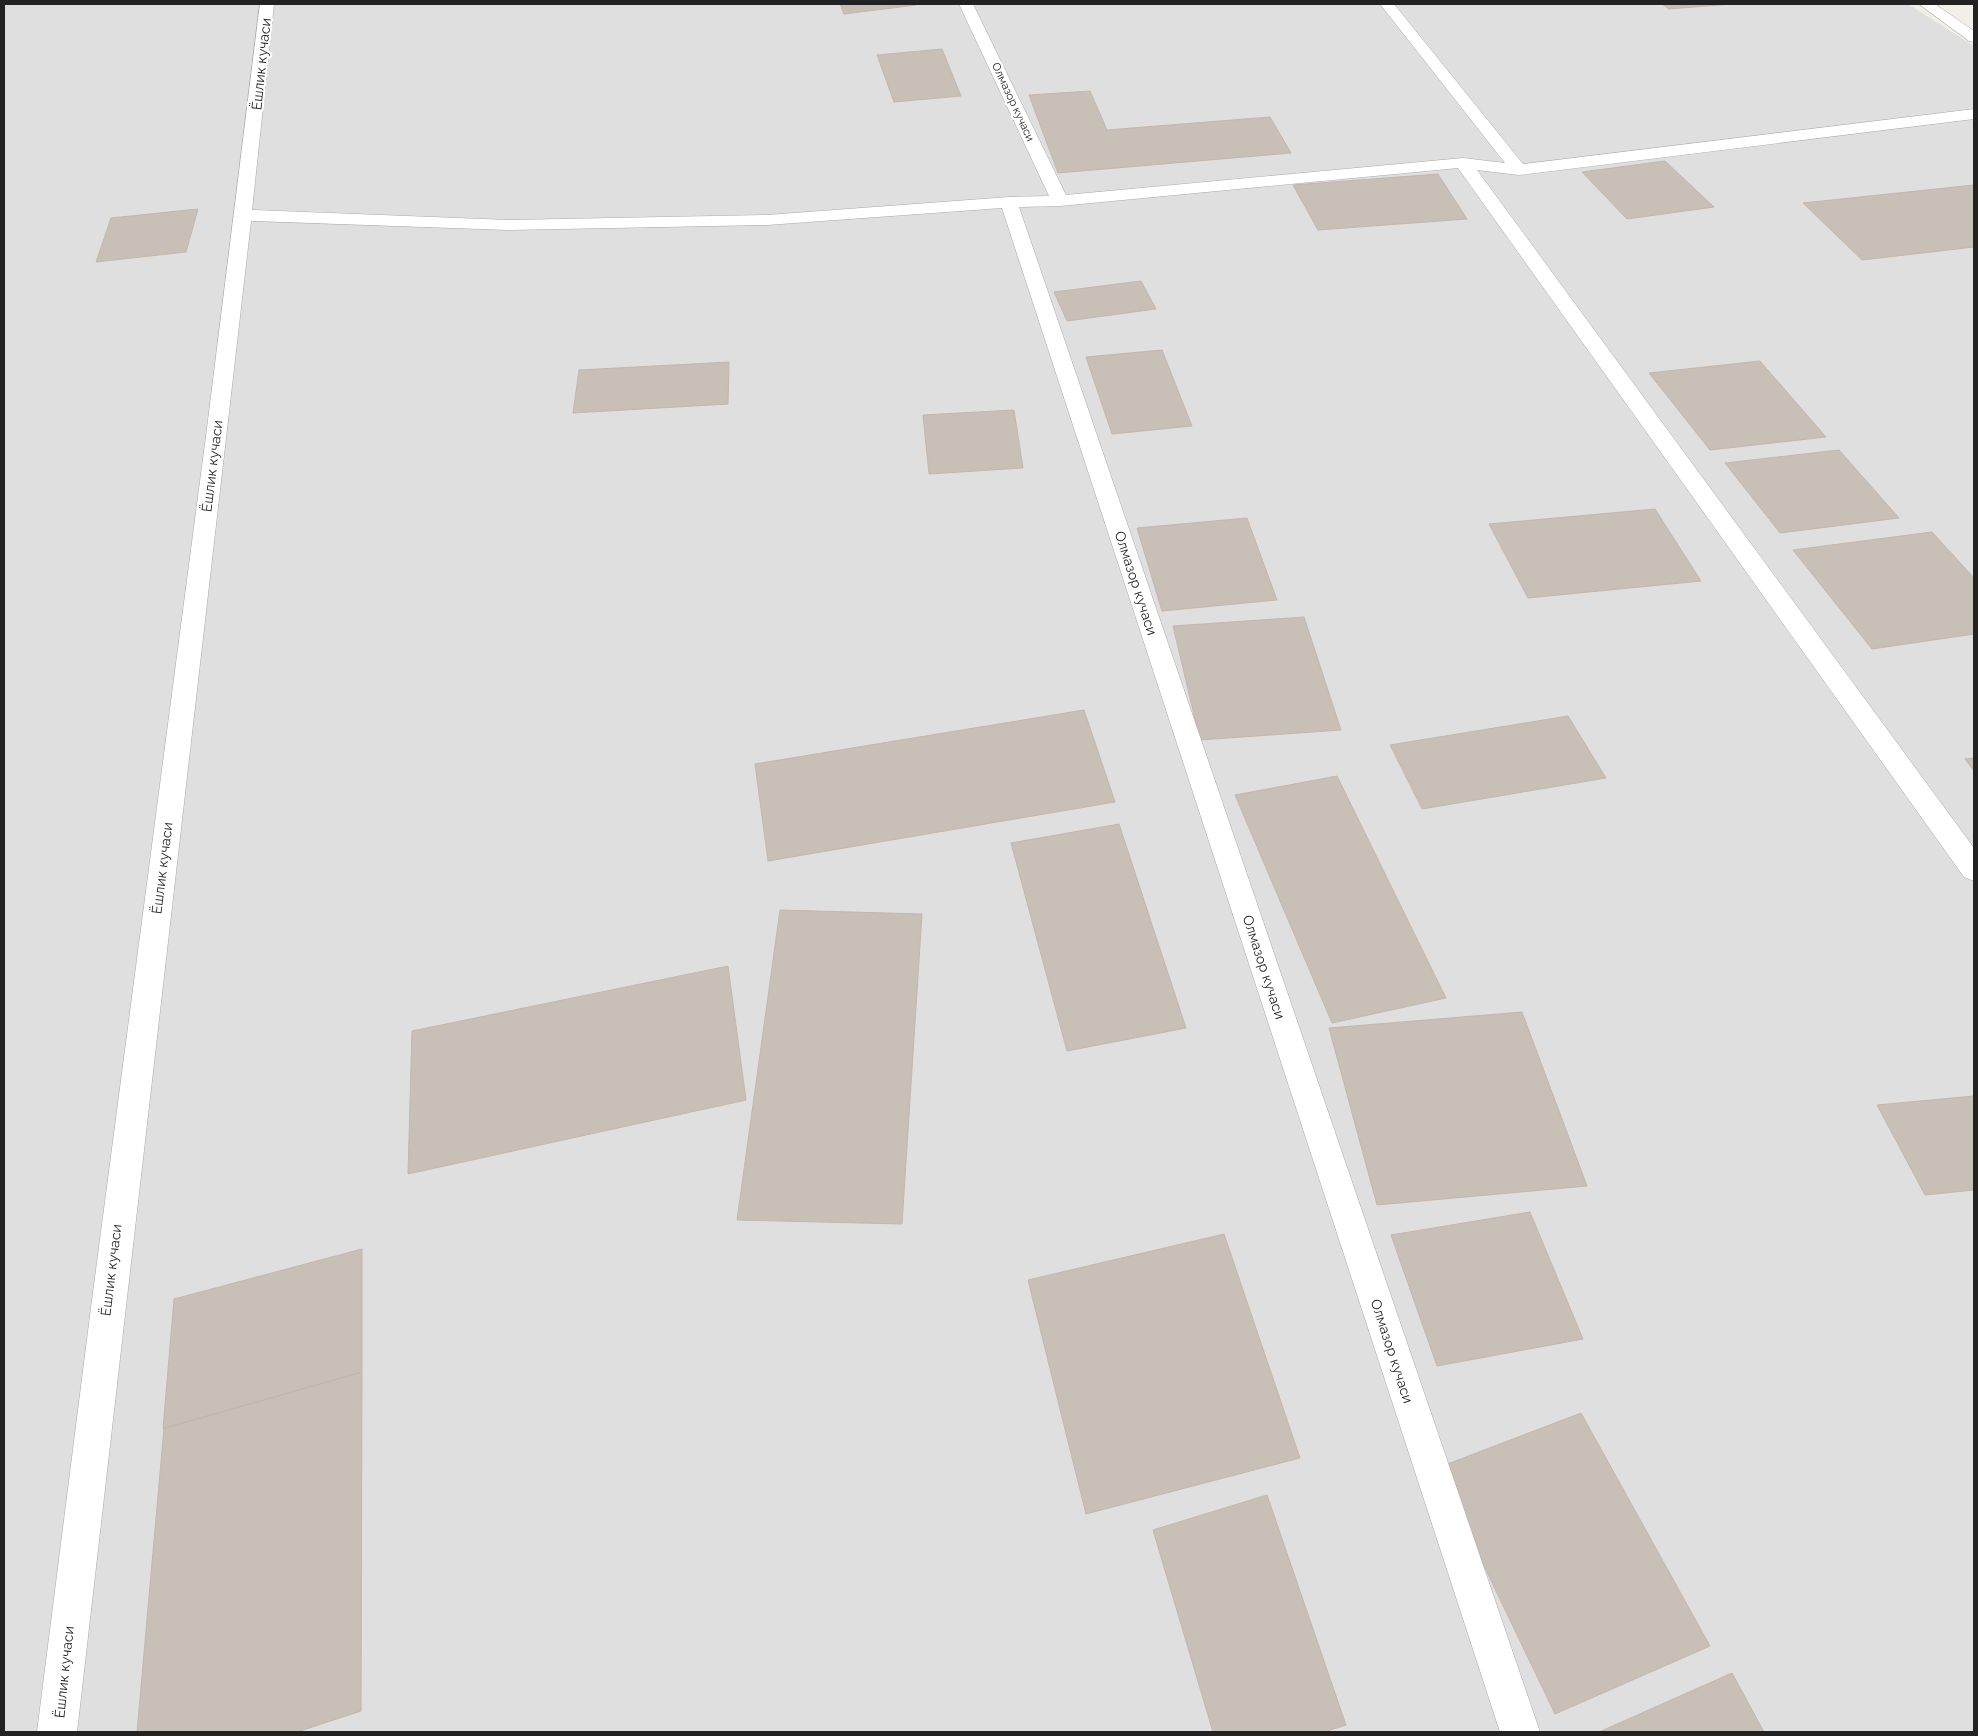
<svg xmlns="http://www.w3.org/2000/svg" width="1978" height="1736" viewBox="0 0 1978 1736" font-family="Raleway,sans-serif">
	<style>
		.residential { fill: #e0dfdf }
		.building { fill: #c8bfb7; stroke: #c5b6aa }
		.lines { fill: none; stroke-linecap: round; stroke-linejoin: round }
		.minor-casing { stroke: #a9a9a9; stroke-width: 1 }
		.minor { fill: #fff; fill-rule: evenodd }
		.labels { text-anchor: middle; dominant-baseline: central; stroke-width: 4.5; stroke-linejoin: round; paint-order: stroke }
		.far-street-label { font-size: 11px; fill: #222; stroke: #fff }
		.street-label { font-size: 14px; fill: #222; stroke: #fff }
	</style>
	<rect width="100%" height="100%" fill="#f2efe9"/>
	<!-- residential -->
	<path class="residential" d="M4,4H1908L1974,46V1732H4Z"/>
	<!-- building -->
	<path class="building" d="M840,4H915L916,5L844,14Z
		M1662,4H1731L1669,9Z
		M942,49L961,96L894,102L877,55Z
		M1090,91L1107,130L1270,117L1291,153L1058,173L1029,95Z
		M1665,161L1714,207L1627,219L1582,172Z
		M1438,174L1467,219L1318,230L1293,185Z
		M1974,185V247L1862,260L1803,203Z
		M198,209L186,252L96,262L111,218Z
		M1141,281L1156,309L1067,321L1054,292Z
		M1162,350L1192,426L1112,434L1086,357Z
		M1760,361L1826,437L1710,450L1649,373Z
		M729,362L728,404L573,413L579,370Z
		M1014,410L1023,468L929,474L923,415Z
		M1839,450L1899,518L1780,533L1725,463Z
		M1655,509L1701,581L1528,598L1489,524Z
		M1247,518L1277,600L1162,611L1137,528Z
		M1932,532L1974,578V634L1872,649L1793,550Z
		M1304,617L1341,730L1200,740L1173,626Z
		M1084,710L1115,802L768,861L755,764Z
		M1568,716L1606,778L1422,809L1390,745Z
		M1974,758V771L1965,759Z
		M1337,776L1446,998L1332,1023L1235,795Z
		M1119,824L1186,1028L1067,1051L1011,843Z
		M780,910L922,914L902,1224L737,1220Z
		M728,966L746,1100L408,1174L412,1031Z
		M1522,1012L1587,1186L1377,1205L1329,1028Z
		M1974,1096V1190L1925,1195L1877,1105Z
		M1530,1212L1583,1339L1437,1366L1391,1235Z
		M1224,1234L1300,1458L1086,1514L1028,1280Z
		M362,1249V1372L163,1429L174,1299Z
		M362,1372L361,1711L297,1732H137L164,1428Z
		M1581,1413L1710,1646L1555,1714L1437,1468Z
		M1267,1495L1346,1725L1324,1732H1213L1153,1530Z
		M1732,1673L1764,1732H1599Z"/>
	<g class="lines">
		<!-- minor casing -->
		<g class="minor-casing">
			<path id="minor" d="M260,4H274L252,210L509,220L767,215L1009,197L1049,196L959,4H973L1066,195L1463,158L1505,163L1380,4H1394L1523,164L1974,109V119L1519,175L1477,170L1974,848V881L1964,877L1458,168L1060,206L1019,207L1540,1732H1500L1002,208L767,225L509,230L251,221L77,1732H37L92,1300L206,436Z
				M1919,4H1935L1974,31V42L1969,41Z"/>
		</g>
		<!-- minor -->
		<use href="#minor" class="minor"/>
	</g>
	<g class="labels">
		<!-- far-street labels -->
		<g class="far-street-label">
			<text transform="translate(1013 102) rotate(65)">Олмазор кучаси</text>
		</g>
		<!-- street labels -->
		<g class="street-label">
			<text transform="translate(261 64) rotate(-84)">Ёшлик кучаси</text>
			<text transform="translate(212 466) rotate(-83)">Ёшлик кучаси</text>
			<text transform="translate(1136 583) rotate(72)">Олмазор кучаси</text>
			<text transform="translate(162 868) rotate(-83)">Ёшлик кучаси</text>
			<text transform="translate(1264 967) rotate(72)">Олмазор кучаси</text>
			<text transform="translate(111 1270) rotate(-83)">Ёшлик кучаси</text>
			<text transform="translate(1392 1351) rotate(72)">Олмазор кучаси</text>
			<text transform="translate(64 1672) rotate(-84)">Ёшлик кучаси</text>
		</g>
	</g>
	<!-- border -->
	<rect width="1978" height="1736" fill="none" stroke="#222222" stroke-width="10"/>
</svg>
